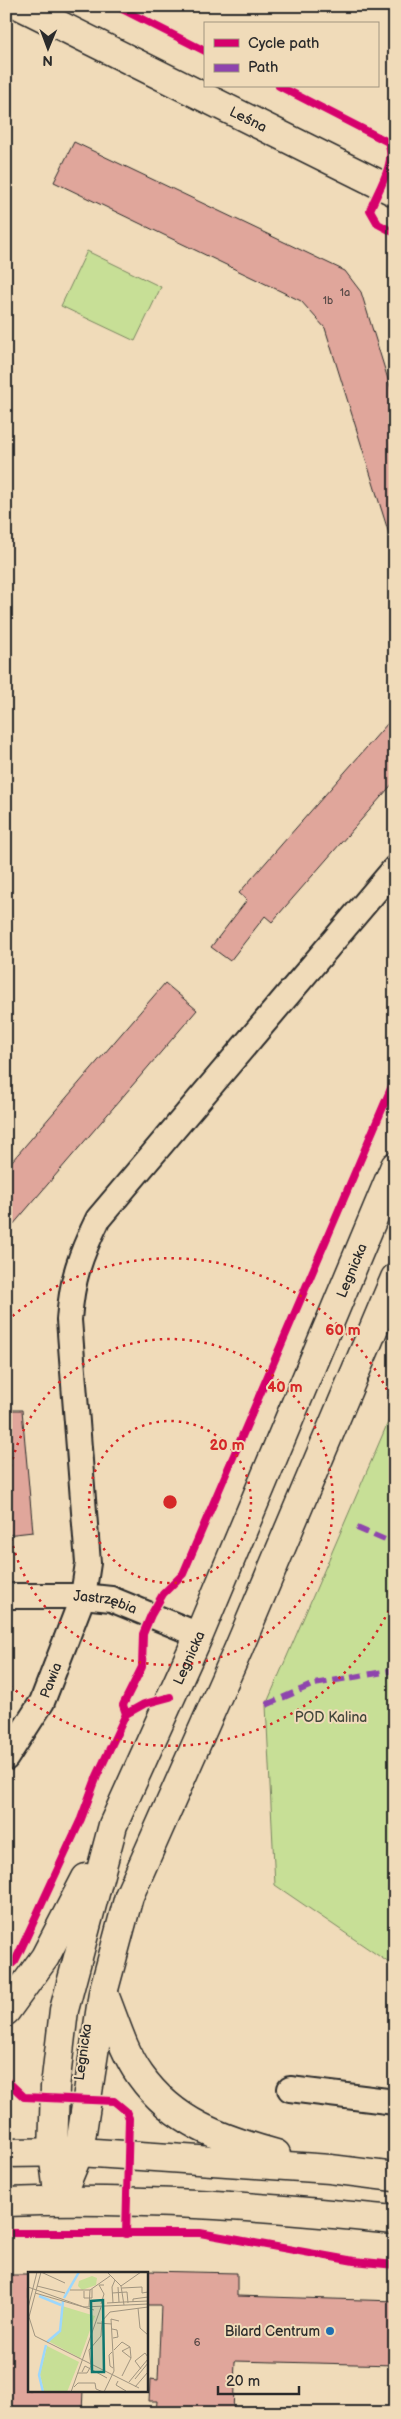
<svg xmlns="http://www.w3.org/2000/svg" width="401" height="2419" viewBox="0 0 401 2419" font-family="'Balsamiq Sans',sans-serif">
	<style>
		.green { fill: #c7df96; stroke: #798560 }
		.building { fill: #e0a69b; stroke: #2b2b2b }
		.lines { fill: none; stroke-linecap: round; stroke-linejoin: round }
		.street-casing { stroke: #2b2b2b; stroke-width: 28 }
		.secondary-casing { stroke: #2b2b2b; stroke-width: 31 }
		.street { stroke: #f0dbb9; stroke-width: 24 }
		.secondary { stroke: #f0dbb9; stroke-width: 28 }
		.quiet { stroke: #8e44ad; stroke-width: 6; stroke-dasharray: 12 6; stroke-linecap: butt }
		.cycleway-casing { stroke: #f0dbb9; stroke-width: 11 }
		.cycleway { stroke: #d6006c; stroke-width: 8 }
		.ring { fill: none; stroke: #d62828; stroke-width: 2.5; stroke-dasharray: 2.5 5 }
		.poi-dot { fill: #1f6fb2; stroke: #f0dbb9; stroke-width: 2 }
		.labels { text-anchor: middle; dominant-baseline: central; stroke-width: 4; stroke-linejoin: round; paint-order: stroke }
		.number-label { font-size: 11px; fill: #584a47 }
		.street-label { font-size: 14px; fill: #2b2b2b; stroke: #f0dbb9 }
		.park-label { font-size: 14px; fill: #42463b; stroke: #f0dbb9 }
		.poi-label { font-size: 14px; fill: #2b2b2b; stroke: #f0dbb9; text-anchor: end }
		.inset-river { fill: none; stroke: #9cd7fc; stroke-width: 2.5 }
		.inset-road { fill: none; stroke: #a19580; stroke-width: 1 }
		.view { fill: #0f766e; fill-opacity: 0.15; stroke: #0f766e; stroke-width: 2.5 }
		.inset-edge { fill: none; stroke: #2b2b2b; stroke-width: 2.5 }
		.centre { fill: #d62828; stroke: #f0dbb9; stroke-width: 2.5 }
		.ring-label { font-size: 15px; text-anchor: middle; font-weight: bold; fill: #d62828; stroke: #f0dbb9; stroke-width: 4; stroke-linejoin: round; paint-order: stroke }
	</style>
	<rect width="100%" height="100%" fill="#f0dbb9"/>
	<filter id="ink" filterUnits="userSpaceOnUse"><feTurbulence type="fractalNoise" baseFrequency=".02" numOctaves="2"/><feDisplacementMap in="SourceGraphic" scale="10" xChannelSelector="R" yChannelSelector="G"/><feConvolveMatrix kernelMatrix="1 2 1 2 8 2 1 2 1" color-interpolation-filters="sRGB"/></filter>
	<g filter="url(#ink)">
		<!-- green -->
		<path class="green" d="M87,251L161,287L135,341L61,306Z
			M395,1406V1967L275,1885L266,1705Z"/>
		<!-- building -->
		<path class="building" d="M74,142L345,271L361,292L395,402V536L390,537L325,328L301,301L54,182Z
			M395,715V781L272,922L265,916L230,961L211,947L247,900L239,893Z
			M165,983L197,1010L6,1233V1168Z
			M6,1410H22L33,1532L6,1535Z
			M146,2271L237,2273V2296L395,2301V2365L235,2361L233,2413H156L157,2401H149L150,2379L158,2380L161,2305H146Z
			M10,2275H29V2390H83L82,2413H6Z"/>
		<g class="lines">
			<!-- street casing -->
			<g class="street-casing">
				<g id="street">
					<path id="s1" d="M6,1596H83L111,1599L199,1635"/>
					<path id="s2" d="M6,1758L42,1702L83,1596L88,1563L69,1320C72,1278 80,1256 98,1219L395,868"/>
					<path d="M290,2089L395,2102"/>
				</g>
			</g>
			<!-- secondary casing -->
			<g class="secondary-casing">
				<g id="secondary">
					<path id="s3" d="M21,6L395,192"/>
					<path d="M104,1994C115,2021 123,2051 140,2075C174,2123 222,2139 276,2154"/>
					<path d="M6,2011L45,1957L86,1878"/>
					<path d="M6,2153L79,2152L140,2156L330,2169L395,2177"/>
					<path d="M60,2198L79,2152L103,1993L129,1896L238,1650L395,1278"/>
					<path id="s4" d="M59,2200L53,2153L55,2087L64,2010L113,1825L199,1635L395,1166"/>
					<path d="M6,2202C136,2197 266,2207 395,2220"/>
				</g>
			</g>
			<!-- street -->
			<use href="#street" class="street"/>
			<!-- secondary -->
			<use href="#secondary" class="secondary"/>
			<!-- quiet -->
			<path class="quiet" d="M357,1528L395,1544
				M266,1705L314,1684L395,1670"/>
			<!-- cycleway casing -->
			<g class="cycleway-casing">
				<path id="cycleway" d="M116,6L205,51
					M279,86L388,142C397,162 378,190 370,210L378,224L395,233
					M126,1714L123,1705L142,1667L143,1634L151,1615L163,1594L183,1574L395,1079
					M6,1969L15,1961L20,1951L81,1819L97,1776L126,1714L144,1704L170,1697
					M6,2080L24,2097L114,2101L126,2111L129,2118L126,2234
					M6,2233H200L354,2261L395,2265"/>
			</g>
			<!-- cycleway -->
			<use href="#cycleway" class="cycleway"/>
		</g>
	</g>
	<!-- distance rings -->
	<g class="ring">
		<circle cx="170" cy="1502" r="81"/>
		<circle cx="170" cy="1502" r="163"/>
		<path d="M395 1597A244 244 0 0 1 7 1683M7 1321A244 244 0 0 1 395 1407"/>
	</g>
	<!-- markers -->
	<circle class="poi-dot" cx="330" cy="2331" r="5"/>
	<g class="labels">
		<!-- number labels -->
		<g class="number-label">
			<text x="345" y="292">1a</text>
			<text x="328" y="300">1b</text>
			<text x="197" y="2342">6</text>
		</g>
		<!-- street labels -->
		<g class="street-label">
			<text stroke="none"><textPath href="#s3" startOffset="254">Leśna</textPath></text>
			<text stroke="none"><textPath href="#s4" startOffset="986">Legnicka</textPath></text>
			<text stroke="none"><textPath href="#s1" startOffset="100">Jastrzębia</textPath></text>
			<text stroke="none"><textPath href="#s4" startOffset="566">Legnicka</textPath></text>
			<text stroke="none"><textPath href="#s2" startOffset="90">Pawia</textPath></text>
			<text transform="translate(83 2052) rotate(-82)">Legnicka</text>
		</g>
		<!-- park labels -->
		<g class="park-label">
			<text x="331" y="1717">POD Kalina</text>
		</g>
		<!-- poi labels -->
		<g class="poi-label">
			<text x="320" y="2331">Bilard Centrum</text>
		</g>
	</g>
	<!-- overview -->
	<g transform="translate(28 2272)">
		<rect width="120" height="120" fill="#f0dbb9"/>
		<path d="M64,4L69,6L68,13L54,18L50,14L51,9ZM34,34L67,44L52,86L20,69L33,57ZM19,74L51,90L39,120H16L12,102Z" fill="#c7df96"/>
		<path class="inset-river" d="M11,24L33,33M36,26L51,0M19,70L32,59L35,29M15,120L11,103L18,73"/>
		<path class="inset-road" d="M13,0L1,45L7,64L111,116M13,0L37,11M79,0L93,14L96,33M9,14L37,21M93,14L113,0M0,15L56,35L120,32M90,15L91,30M94,16L114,15V21L120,20M42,18H62M56,19V26H64V17M7,21L66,38M84,21L99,20L100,31M96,30L120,29M105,30V27L120,25M79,31L96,30M85,31L84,15L87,8M73,32L76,22L71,13H76M61,34L62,18L82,4M0,36L9,0M110,36L112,56L120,63M69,51L84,52M84,57L89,58L90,65L85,66M102,75L94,79L103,86M86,78L94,70L102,75L103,86L94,104M84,80L81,83L82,94L85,96M113,97L107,89L117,81L120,85M54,100L57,94L79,106M50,101H59L63,94L61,78L73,64L74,49L82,40L120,35M107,107L120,91M90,109L88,113L98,119M101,110L120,87M46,115L50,111H67L68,117L75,120M107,115L120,100M43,120L73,35M76,120L86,99L83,47L91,49"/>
		<path class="view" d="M75,28L76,100H64L63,29Z"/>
		<rect width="120" height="120" class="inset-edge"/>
	</g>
	<circle cx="170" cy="1502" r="8" class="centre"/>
	<g class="ring-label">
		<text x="343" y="1335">60 m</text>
		<text x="285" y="1392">40 m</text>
		<text x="227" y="1450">20 m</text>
	</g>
	<!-- margin -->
	<rect width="401" height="2419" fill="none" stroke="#f0dbb9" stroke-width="25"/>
	<rect x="12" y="12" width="376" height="2394" fill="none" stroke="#2b2b2b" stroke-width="2" filter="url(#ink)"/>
	<!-- legend -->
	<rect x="204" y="22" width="175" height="65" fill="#f0dbb9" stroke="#a19580"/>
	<rect x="214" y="39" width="25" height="8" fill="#d6006c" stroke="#a19580"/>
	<text x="248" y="48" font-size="15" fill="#2b2b2b">Cycle path</text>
	<rect x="214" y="64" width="25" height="8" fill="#8e44ad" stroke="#a19580"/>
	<text x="248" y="72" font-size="15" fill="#2b2b2b">Path</text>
	<!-- north arrow -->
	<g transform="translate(48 48) rotate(181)" stroke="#f0dbb9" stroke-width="4" paint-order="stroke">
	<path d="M0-4L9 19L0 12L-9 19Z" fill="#2b2b2b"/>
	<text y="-8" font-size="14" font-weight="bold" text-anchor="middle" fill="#2b2b2b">N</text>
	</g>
	<!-- scale -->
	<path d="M218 2386v8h81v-8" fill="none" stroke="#2b2b2b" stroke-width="2.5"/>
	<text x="226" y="2386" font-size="15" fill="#2b2b2b" stroke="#f0dbb9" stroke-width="4" paint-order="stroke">20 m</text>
</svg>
